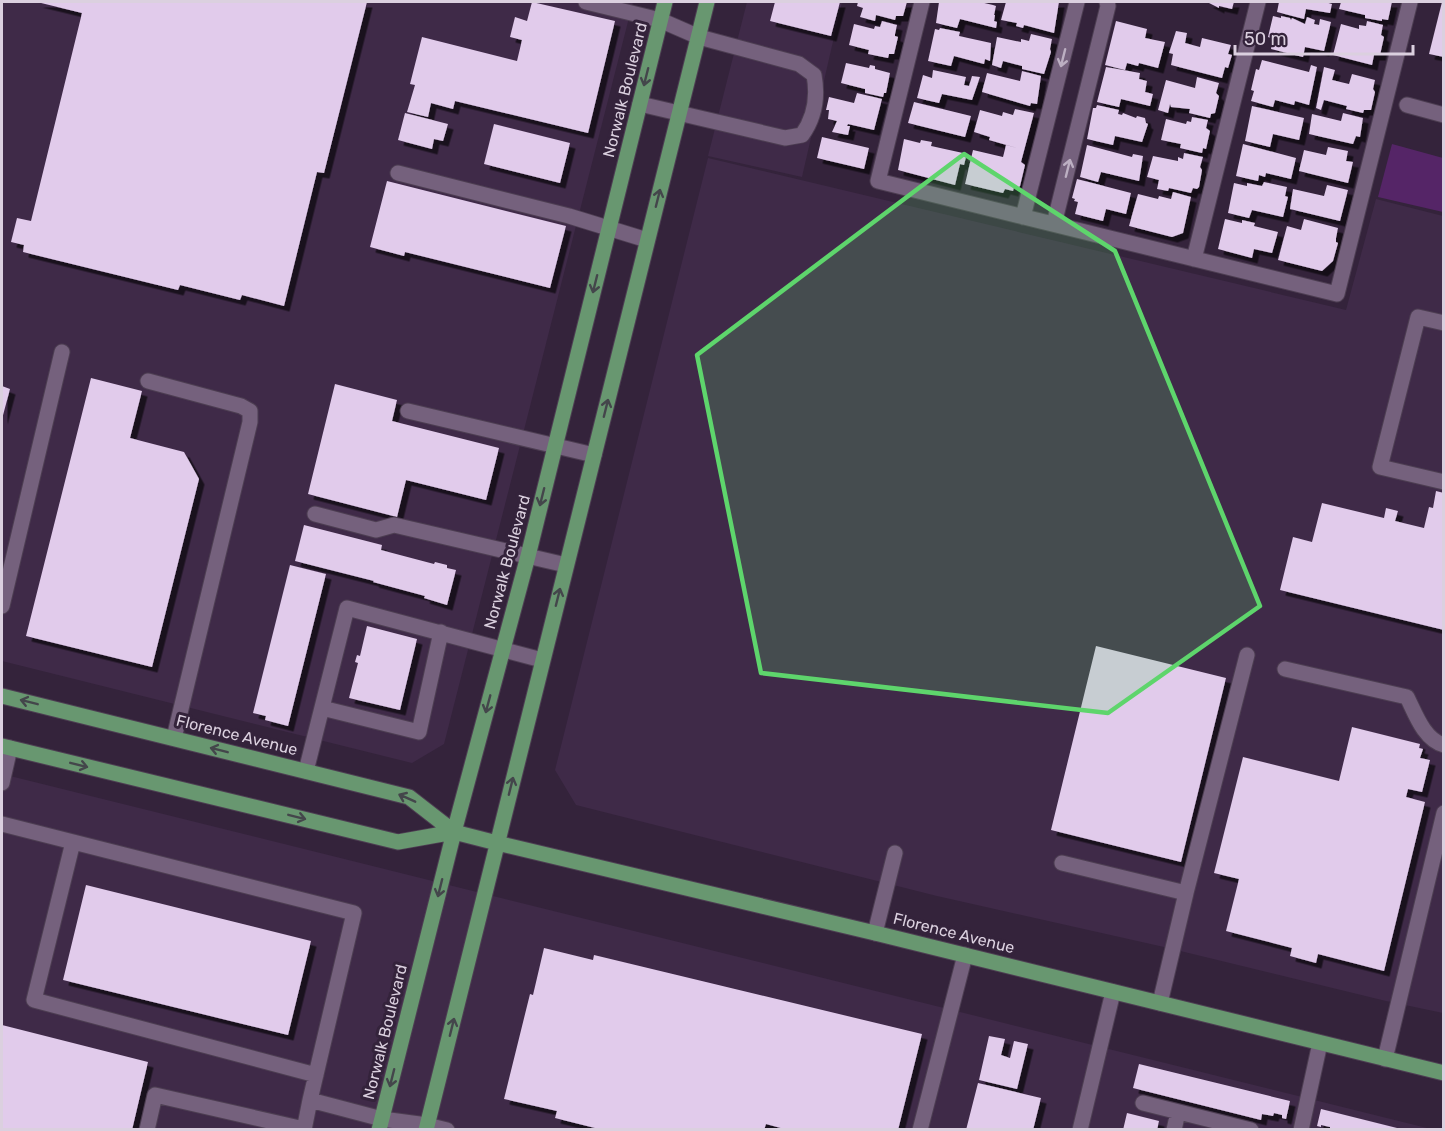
<svg xmlns="http://www.w3.org/2000/svg" width="1445" height="1131" viewBox="0 0 1445 1131" font-family="Rubik,sans-serif">
	<style>
		.built { fill: #3f2a48 }
		.green { fill: #552567 }
		.building { fill: #e1cbeb; filter: url(#shadow) }
		.lines { fill: none; stroke-linecap: round; stroke-linejoin: round }
		.minor-casing { stroke: #4d3e52; stroke-width: 17 }
		.major-casing { stroke: #4d3e52; stroke-width: 17 }
		.minor { stroke: #75617d; stroke-width: 15 }
		.major { stroke: #689770; stroke-width: 15 }
		.oneway { stroke: #bcafc2 }
		.oneway2 { stroke: #44464b }
		.marked { fill: #5ed56c; fill-opacity: 0.2; stroke: #5ed56c; stroke-width: 4.5; stroke-linejoin: round }
		.labels { text-anchor: middle; dominant-baseline: central; stroke-width: 6; stroke-linejoin: round; paint-order: stroke }
		.street-label { font-size: 16px; fill: #dbd0df; stroke: #34233b }
	</style>
	<defs>
		<filter id="shadow"><feDropShadow dx="5.5" dy="5.5" stdDeviation="0" flood-color="#0009"/></filter>
	</defs>
	<rect width="100%" height="100%" fill="#34233b"/>
	<!-- built -->
	<path class="built" d="M2,2H633L444,744L412,763L2,661Z
		M747,2H842L802,177L708,156Z
		M708,158L1346,310L1376,199L1443,216V1013L1386,1001L1164,947L937,896L576,805L555,770Z
		M2,774L1431,1129H2Z"/>
	<!-- green -->
	<path class="green" d="M1392,144L1443,158V212L1378,197Z"/>
	<!-- building -->
	<path class="building" d="M37,2H367L324,173L317,172L284,306L242,295L240,300L180,285L178,290L23,252L24,245L11,242L17,218L31,221L82,13Z
		M532,2L615,21L588,133L455,101L453,109L431,103L428,117L407,112L415,85L410,84L422,37L517,61L522,40L510,37L515,17L527,21Z
		M775,2H840L831,36L770,21Z
		M858,2H907L903,16H896L895,20L876,15L875,21L860,17L863,8L857,6Z
		M939,2H980L993,5L996,6L994,15H995L994,21L997,22L996,28L960,19L957,28L936,23Z
		M1006,2H1059L1054,33L1024,25L1023,28L1016,26L1017,23L1001,20Z
		M1207,2H1234L1232,9L1219,6V8Z
		M1279,2H1325L1332,4L1330,13L1306,9L1304,19L1277,12Z
		M1341,2H1392L1388,20L1382,19V21L1365,18V15L1339,9Z
		M1442,2H1444V57L1429,54Z
		M1273,16L1281,18V16L1290,18L1291,20L1292,18L1305,24L1307,17L1315,20L1314,24L1319,25L1320,19L1331,22L1324,51L1305,47L1303,57L1271,49L1273,39L1268,37Z
		M882,21L897,25L895,34V36L898,37L894,54H889L888,58L868,54L869,50L849,45L854,24L874,29L875,26L880,27Z
		M1116,21L1147,29L1145,38L1165,42L1158,68L1139,63L1138,66L1127,63L1125,70L1105,65Z
		M1367,21L1383,25L1381,35L1384,37L1380,55H1374L1372,65L1333,55L1341,24L1359,29V25L1366,26Z
		M940,28L960,32L959,36L991,43L990,61L985,59L984,64L954,56L951,66L928,61L935,29L939,30Z
		M1176,31L1187,33L1185,43L1200,47L1202,38L1231,45L1228,54L1232,55L1228,68L1225,67L1222,78L1171,65L1173,54L1169,53Z
		M1031,34L1052,39L1050,49L1051,52L1044,74L1022,69V66L1003,61L1001,68L992,65L997,37L1021,42V39L1029,41Z
		M1262,60L1309,72L1311,65L1317,67L1309,105L1295,101L1294,105L1275,100L1273,107L1251,101L1254,91L1251,90L1256,69L1259,70Z
		M846,63L869,68L870,65L875,66V69L890,73L886,93H884L883,97L865,93V89L841,83Z
		M1106,67L1140,73L1139,79L1147,81L1145,92L1153,94L1150,106L1121,99L1119,107L1097,102Z
		M1324,67L1335,70L1332,80L1349,84L1352,74L1375,80L1373,89L1375,92L1371,110H1364L1363,113L1346,109L1347,106L1324,100L1321,110L1316,108Z
		M933,70L966,77L964,85L969,86L972,76L980,77L972,100L942,94L939,103L917,98L923,75L932,78Z
		M1022,71L1041,76L1037,104L1031,103L1030,106L982,92L987,73L1020,81Z
		M1197,77L1219,83L1216,93L1219,96L1215,113L1211,114L1210,118L1189,113L1190,109L1171,107L1170,104L1168,113L1158,110L1166,80L1195,88Z
		M857,93L882,99L874,130L848,124L847,126H850L848,135L832,132L837,121L828,119L829,110H826L829,97L854,103Z
		M914,102L971,116L965,137L908,123Z
		M1097,105L1119,110L1118,114L1122,115L1123,113L1136,118L1137,116L1145,118L1146,123L1148,124L1142,142L1115,136L1113,145L1087,139L1093,108H1096Z
		M1252,106L1304,118L1299,140L1273,134L1270,147L1245,141Z
		M1015,109L1034,113L1021,162L1025,165L1020,186L1018,188L1014,187L1013,191L1005,189L1003,193L965,184L973,150L1003,157L1006,145L1021,149L989,140L990,137L974,132L980,110L1002,116L1003,112L1013,115Z
		M405,113L448,124L443,141L434,139L432,149L398,140Z
		M1343,113L1363,118L1360,137L1356,136L1353,144L1309,134L1312,114L1341,121Z
		M1192,117L1208,120L1206,128L1210,131L1206,149L1203,148L1202,153L1180,148L1181,144L1161,140L1166,119L1186,124L1187,121L1191,122Z
		M494,124L570,143L560,183L484,164Z
		M822,137L869,148L864,169L817,158Z
		M904,139L920,143L921,140L932,142L931,146L963,153L962,156L966,157L964,165L960,164L955,185L898,170Z
		M1243,144L1296,158L1291,179L1266,173L1265,177L1259,175L1258,181L1236,176Z
		M1087,145L1132,157L1133,154L1143,156L1139,181L1101,172L1098,182L1080,177Z
		M1328,147L1348,151L1346,161L1353,162L1348,183L1299,171L1304,150L1326,155Z
		M1184,153L1203,157L1200,167L1202,170L1199,187L1197,189L1193,188L1191,193L1169,188L1168,191L1157,189L1159,180L1147,177L1153,156L1178,161V157L1183,159Z
		M1077,179L1131,193L1126,214L1106,209L1103,221L1075,214L1078,202L1074,201L1075,199L1072,198Z
		M387,181L566,226L550,288L405,252L404,256L370,247Z
		M1264,182L1287,187L1285,196L1288,197L1283,217L1252,210L1249,218L1228,213L1234,183L1247,186V183L1262,186Z
		M1327,185L1348,190L1340,221L1290,209L1293,189L1324,196Z
		M1173,192L1191,197L1183,233L1172,237L1129,226L1138,194L1158,199L1159,196L1171,199Z
		M1225,219L1242,223V220L1255,223L1254,226L1278,232L1272,253L1254,249L1252,258L1218,249Z
		M1304,219L1338,228L1336,238V242L1338,243L1333,261L1322,271L1278,260L1287,226L1301,230Z
		M91,378L142,391L130,438L184,452L199,479L152,667L26,636Z
		M335,384L397,400L392,421L499,448L486,500L406,480L397,517L308,494Z
		M2,386L10,389L2,419Z
		M1436,491L1444,493V630L1280,590L1293,537L1312,542L1322,503L1384,518L1386,508L1398,511L1395,521L1424,528L1429,507L1433,508Z
		M304,525L382,545L381,550L434,564L435,562L447,565V568L456,570L447,605L424,598L425,596L373,582L374,581L295,561Z
		M290,565L326,574L288,726L265,720L266,716L253,713Z
		M367,626L417,639L400,710L349,698L358,663L355,662L357,655L360,656Z
		M1096,646L1226,678L1181,862L1051,830Z
		M1352,727L1420,744L1419,748L1423,749L1420,758L1430,760L1422,792L1408,789L1406,797L1425,802L1384,971L1318,954L1316,963L1290,956L1292,948L1226,931L1239,879L1214,873L1243,757L1339,781Z
		M86,885L311,941L288,1035L63,980Z
		M544,948L593,960L594,955L922,1034L898,1130H788L766,1124L764,1130H603L555,1118L557,1111L504,1099L530,994L533,995Z
		M2,1025L148,1062L132,1130H2Z
		M989,1036L1005,1039L1001,1055L1010,1058L1014,1041L1028,1044L1017,1089L979,1080Z
		M1139,1064L1290,1101L1286,1119L1282,1118V1115L1274,1113L1273,1116L1262,1114L1261,1120L1133,1088Z
		M978,1083L1041,1098L1033,1130H966Z
		M1321,1109L1401,1129V1130H1330V1127L1321,1125V1127L1317,1126Z
		M1127,1113L1159,1121L1157,1130H1123Z"/>
	<g class="lines">
		<!-- minor casing -->
		<g class="minor-casing">
			<path id="minor" d="M586,2L660,20L699,37L799,64L814,75C818,97 815,117 802,135L785,138L640,104
				M922,2L878,181L1337,294L1410,2
				M1407,105L1444,115
				M398,173L569,216L647,240
				M1023,217L1077,2
				M1054,224L1108,6L1107,2
				M1194,259L1258,2
				M1444,323L1418,317L1380,467L1444,482
				M148,381L241,406L250,411V422L174,738
				M408,411L594,455
				M315,514L376,530L394,525L566,565
				M2,606L62,352
				M1285,669L1407,697C1415,713 1424,740 1444,745
				M322,708L419,732L441,632
				M306,771L347,608L542,660
				M2,783L10,748
				M2,824L354,913L310,1100
				M73,842L34,1000L316,1075
				M1062,863L1186,893L1160,1003
				M1186,893L1247,655
				M875,933L895,853
				M1385,1059L1444,813
				M1143,1103L1251,1130
				M147,1130L155,1095L304,1129
				M304,1130L310,1100L382,1119L427,1125L447,1130
				M920,1130L965,955
				M1080,1130L1113,992
				M1174,1130L1178,1112
				M1301,1130L1320,1043"/>
		</g>
		<!-- major casing -->
		<g class="major-casing">
			<path id="major" d="M2,696L409,797L454,832L497,843L875,933L1444,1073
				M2,746L398,842L454,832
				M379,1130L454,832L528,556L665,2
				M426,1130L707,2"/>
		</g>
		<!-- minor -->
		<use href="#minor" class="minor"/>
		<!-- major -->
		<use href="#major" class="major"/>
	</g>
	<!-- one-way arrows -->
	<defs><path id="oneway-shaft" d="M-6 0H5M1.5-3L5.5 0L1.5 3" fill="none" stroke-width="1.6" stroke-linecap="round" stroke-linejoin="round" transform="scale(1.5)"/></defs>
	<g class="oneway">
		<use href="#oneway-shaft" transform="translate(1063 58) rotate(104)"/>
		<use href="#oneway-shaft" transform="translate(1068 168) rotate(-76)"/>
	</g>
	<g class="oneway2">
		<use href="#oneway-shaft" transform="translate(646 77) rotate(104)"/>
		<use href="#oneway-shaft" transform="translate(658 198) rotate(-76)"/>
		<use href="#oneway-shaft" transform="translate(595 284) rotate(104)"/>
		<use href="#oneway-shaft" transform="translate(606 408) rotate(-76)"/>
		<use href="#oneway-shaft" transform="translate(542 497) rotate(104)"/>
		<use href="#oneway-shaft" transform="translate(558 597) rotate(-76)"/>
		<use href="#oneway-shaft" transform="translate(29 702) rotate(-166)"/>
		<use href="#oneway-shaft" transform="translate(488 704) rotate(105)"/>
		<use href="#oneway-shaft" transform="translate(219 750) rotate(-166)"/>
		<use href="#oneway-shaft" transform="translate(79 765) rotate(14)"/>
		<use href="#oneway-shaft" transform="translate(511 786) rotate(-76)"/>
		<use href="#oneway-shaft" transform="translate(407 798) rotate(-156)"/>
		<use href="#oneway-shaft" transform="translate(297 817) rotate(14)"/>
		<use href="#oneway-shaft" transform="translate(440 888) rotate(104)"/>
		<use href="#oneway-shaft" transform="translate(452 1027) rotate(-76)"/>
		<use href="#oneway-shaft" transform="translate(392 1078) rotate(104)"/>
	</g>
	<!-- marked area -->
	<path class="marked" d="M964,154L1115,251L1260,606L1108,713L761,673L697,355Z"/>
	<g class="labels">
		<!-- street labels -->
		<g class="street-label">
			<text transform="translate(625 90) rotate(-76)">Norwalk Boulevard</text>
			<text transform="translate(507 562) rotate(-75)">Norwalk Boulevard</text>
			<text transform="translate(237 735) rotate(14)">Florence Avenue</text>
			<text transform="translate(954 933) rotate(14)">Florence Avenue</text>
			<text transform="translate(385 1032) rotate(-76)">Norwalk Boulevard</text>
		</g>
	</g>
	<!-- border -->
	<rect width="1445" height="1131" fill="none" stroke="#dbd0df" stroke-width="6"/>
	<!-- scale -->
	<path d="M1235 45v9h178v-9" fill="none" stroke="#dbd0df" stroke-width="3"/>
	<text x="1244" y="45" font-size="18" fill="#dbd0df" stroke="#34233b" stroke-width="4.5" paint-order="stroke">50 m</text>
</svg>
